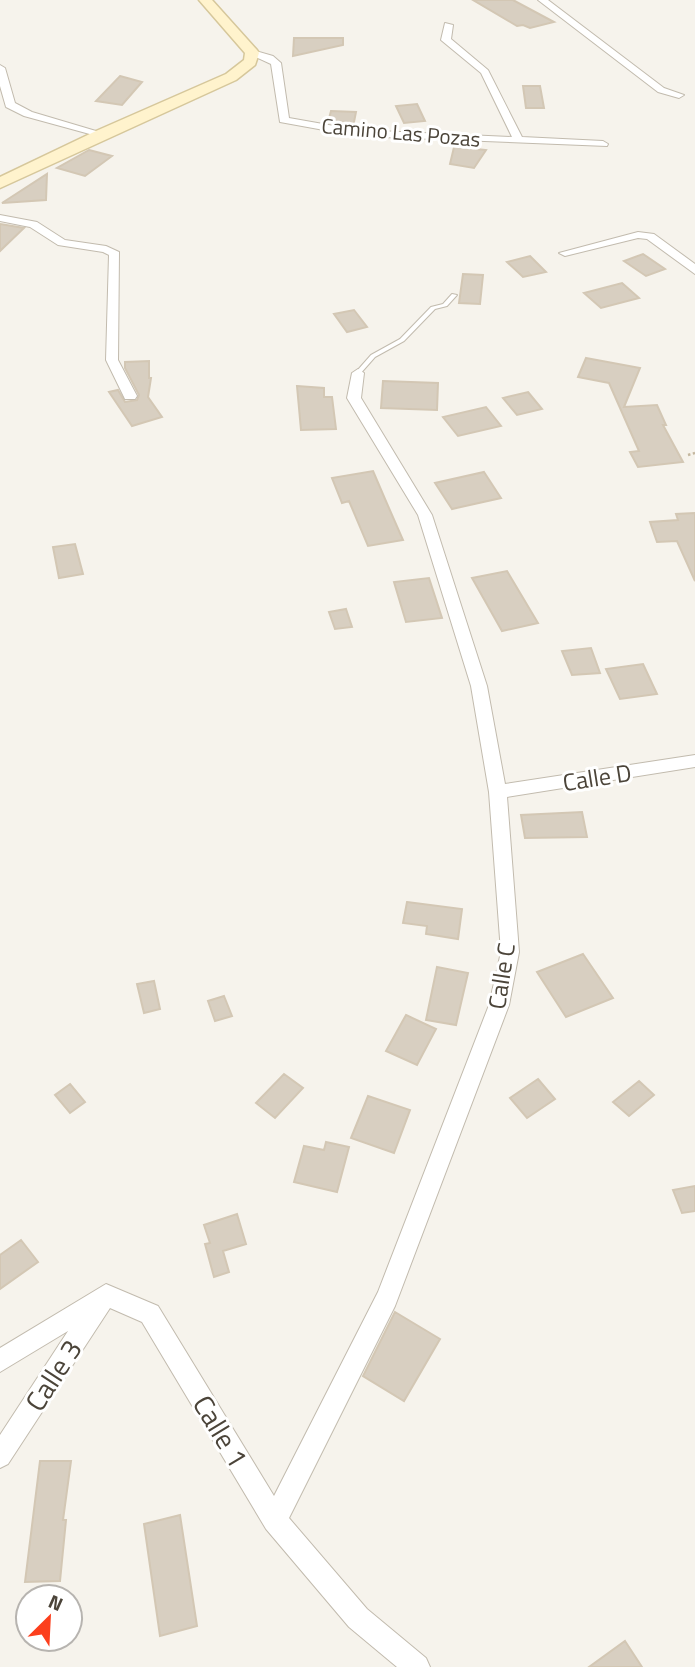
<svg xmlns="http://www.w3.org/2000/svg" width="695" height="1667" viewBox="0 0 695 1667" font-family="'Titillium Web',sans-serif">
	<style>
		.building { fill: #d8cfc1; stroke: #d3c7b4; stroke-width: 2 }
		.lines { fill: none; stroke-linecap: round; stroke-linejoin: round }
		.lane-casing { stroke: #c2bbae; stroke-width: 2 }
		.street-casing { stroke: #c2bbae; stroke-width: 2 }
		.secondary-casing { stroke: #d6c79b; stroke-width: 3 }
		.path { stroke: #c4b79f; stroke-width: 2.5; stroke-dasharray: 2.5 2.5; stroke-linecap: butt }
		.lane { fill: #fff; fill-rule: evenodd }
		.street { fill: #fff; fill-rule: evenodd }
		.secondary { fill: #fff3cd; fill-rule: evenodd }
		.labels { text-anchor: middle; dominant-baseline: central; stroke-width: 6; stroke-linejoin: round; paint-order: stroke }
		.far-street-label { font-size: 21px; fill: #4b4439; stroke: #fff }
		.street-label { font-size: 24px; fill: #4b4439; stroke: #fff }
		.near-street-label { font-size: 28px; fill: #4b4439; stroke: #fff }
	</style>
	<rect width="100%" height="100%" fill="#f6f3ec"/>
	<!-- building -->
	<path class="building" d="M473,0H513L554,22L530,28L523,25L517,26Z
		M294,38H343V45L293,56Z
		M120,76L142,82L122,105L96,101Z
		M523,86H540L544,108H526Z
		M417,104L425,121L404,123L396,106Z
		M331,111L356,112L353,127L328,122Z
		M455,143H477L476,149L486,150L474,168L450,164Z
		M89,150L112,156L85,176L57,168Z
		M47,174L46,200L2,203Z
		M0,224L24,228L0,251Z
		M643,254L665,269L646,276L624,261Z
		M530,256L546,272L523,277L507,262Z
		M463,274L483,275L480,304L459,303Z
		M622,283L639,298L601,308L584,293Z
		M354,310L367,327L347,332L334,314Z
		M586,358L640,368L624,407L657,405L666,425H663L683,462L638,467L630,452L639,451L609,383L578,377Z
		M149,361V378H151L148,397L162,417L132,426L109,392L118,390L125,402L137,400L139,395L125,368V362Z
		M383,381L438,383L437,410L381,408Z
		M297,386L324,388V397H332L336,429L301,430Z
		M528,392L542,409L517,415L503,398Z
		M486,407L501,426L458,436L443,417Z
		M373,471L385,499L403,540L368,546L349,501L342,503L332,478Z
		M484,472L501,498L452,509L435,483Z
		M695,513V581L677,541L657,542L650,522L678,520L676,514Z
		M75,544L83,574L59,578L53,547Z
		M507,571L538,623L502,631L472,578Z
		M429,578L442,618L406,622L394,582Z
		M346,609L352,627L335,629L329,612Z
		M591,648L600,673L572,675L562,651Z
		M643,664L657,694L620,699L606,669Z
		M582,812L587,837L525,838L521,815Z
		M407,902L462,909L458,939L426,934L427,926L403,923Z
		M583,954L613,998L566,1017L537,972Z
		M437,967L468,973L456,1025L426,1020Z
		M154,981L160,1009L144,1013L137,984Z
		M224,996L232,1016L215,1021L208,1001Z
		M406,1015L436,1029L417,1065L386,1051Z
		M284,1074L303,1088L275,1118L256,1103Z
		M538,1079L555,1099L527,1118L510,1098Z
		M639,1081L654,1095L629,1116L613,1102Z
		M70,1084L85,1102L70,1113L55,1095Z
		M368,1096L410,1110L394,1153L351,1138Z
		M326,1142L349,1147L337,1192L294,1182L304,1146L324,1150Z
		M695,1186V1211L682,1213L673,1190Z
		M237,1214L246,1244L223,1251L229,1272L214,1277L205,1244L210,1243L204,1225Z
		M21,1240L38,1262L0,1289V1255Z
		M395,1312L440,1339L404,1401L363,1376Z
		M40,1461H71L63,1520H66L60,1581L25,1582Z
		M180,1515L197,1626L160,1636L144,1524Z
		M625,1641L642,1667H589Z"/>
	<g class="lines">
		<!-- lane casing -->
		<g class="lane-casing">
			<path id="lane" d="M452,294L457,295L447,306L435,309L404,341L375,357L360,374H356V372L371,355L400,339L431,307L443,304Z"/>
		</g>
		<!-- street casing -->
		<g class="street-casing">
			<path id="street" d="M538,0H548L664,88L684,95L679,98L658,92Z
				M445,23L453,25L451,39L488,70L522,137L603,141L608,144L607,146L357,136L280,122L271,64L247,53L252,50L273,56L281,63L289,118L357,130L512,137L481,73L441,40Z
				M0,65L5,68L15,103L32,112L106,134L97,136L24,116L6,107L0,86Z
				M0,215L37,222L65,240L106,246L119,252L118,360L137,396L135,399H125L106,360L109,255L103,252L58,245L30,227L0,221Z
				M638,232L654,234L695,264V274L647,239L638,238L565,256L559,253Z
				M358,369L364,373L361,398L432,515L487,686L505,784L695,755V767L507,797L519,952L509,1005L395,1306L289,1518L367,1609L426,1658L430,1667H397L349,1627L266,1529L142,1322L110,1308L8,1464L0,1468V1435L68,1331L0,1372V1348L106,1284L158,1306L274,1496L378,1292L489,1005L501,952L489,792L471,686L418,515L347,398L352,373Z"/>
		</g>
		<!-- secondary casing -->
		<g class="secondary-casing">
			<path id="secondary" d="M199,0H212L257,50L259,53L255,65L236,80L0,188V177L96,131L226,74L244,60L245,53Z"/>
		</g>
		<!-- path -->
		<path class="path" d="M688,455L695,453"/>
		<!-- lane -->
		<use href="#lane" class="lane"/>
		<!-- street -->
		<use href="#street" class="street"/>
		<!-- secondary -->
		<use href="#secondary" class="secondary"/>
	</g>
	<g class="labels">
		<!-- far-street labels -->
		<g class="far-street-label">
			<text transform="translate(401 132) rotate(5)">Camino Las Pozas</text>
		</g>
		<!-- street labels -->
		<g class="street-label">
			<text transform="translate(597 777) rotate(-9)">Calle D</text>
			<text transform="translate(501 976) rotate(-81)">Calle C</text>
		</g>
		<!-- near-street labels -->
		<g class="near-street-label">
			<text transform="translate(53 1375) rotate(-57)">Calle 3</text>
			<text transform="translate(221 1431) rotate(59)">Calle 1</text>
		</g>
	</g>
	<!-- north arrow -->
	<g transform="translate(49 1618) rotate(24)"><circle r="33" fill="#ffffff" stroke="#b7b4b0" stroke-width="2"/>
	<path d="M0-5L12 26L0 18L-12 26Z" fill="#fc3f1d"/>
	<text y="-10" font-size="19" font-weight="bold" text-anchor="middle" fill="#4b4439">N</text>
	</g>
</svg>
